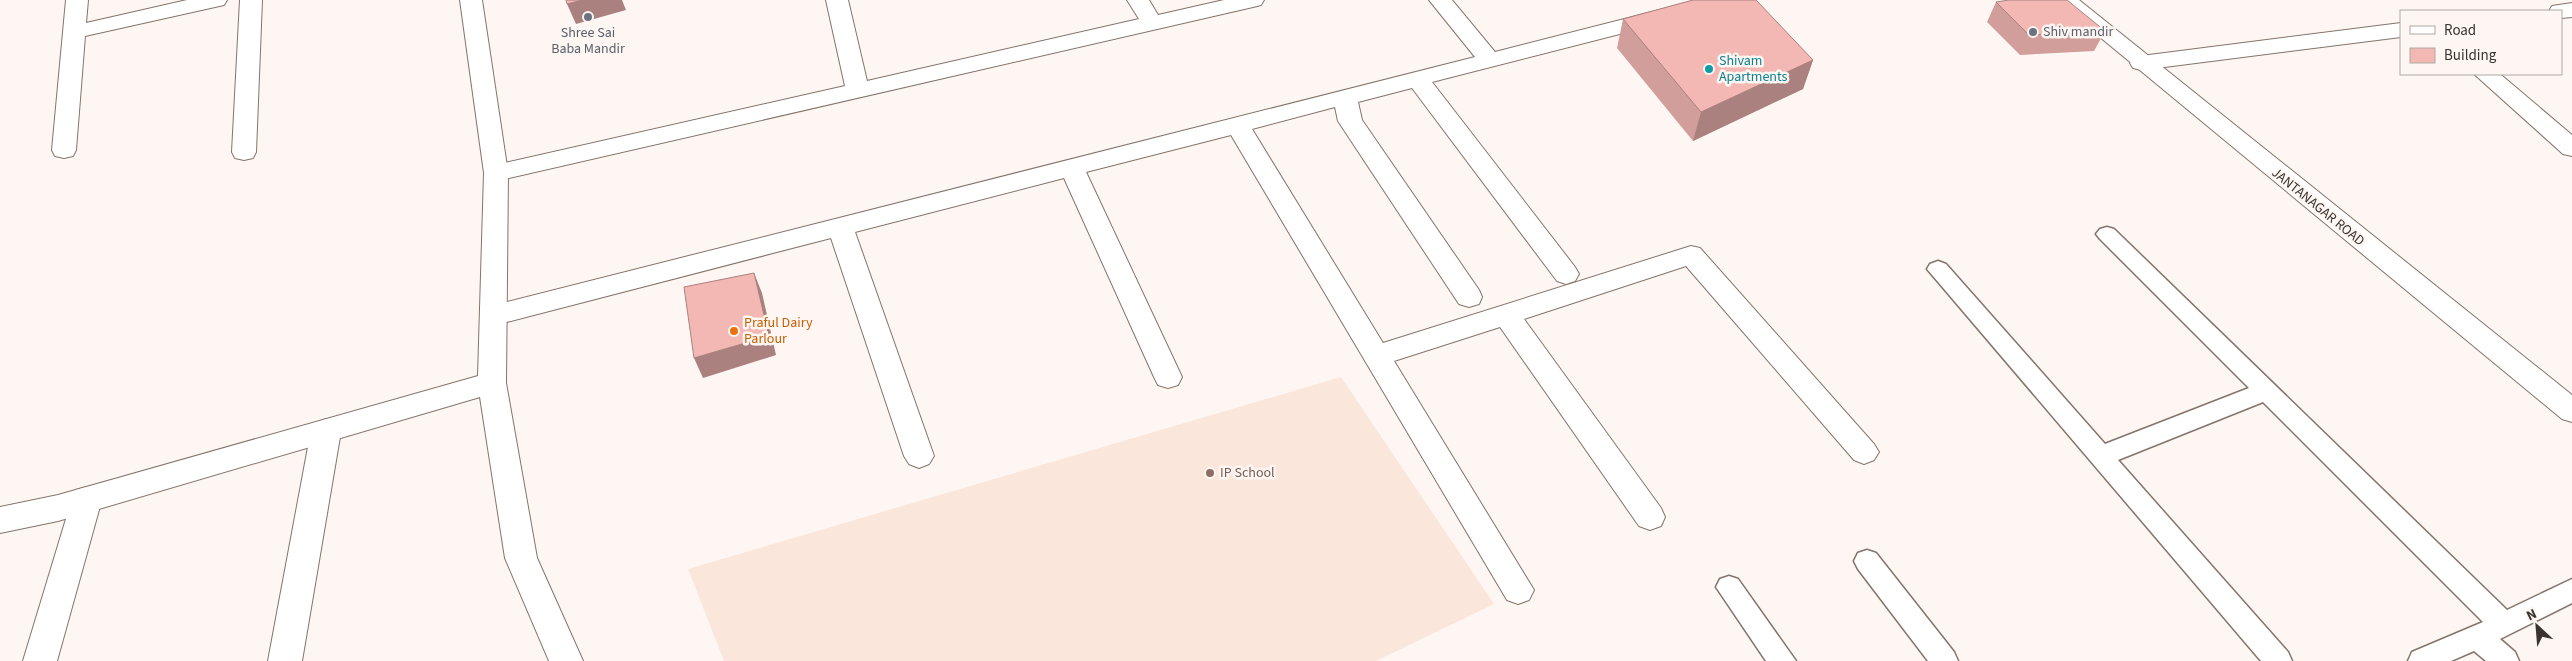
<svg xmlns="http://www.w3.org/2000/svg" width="2572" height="661" viewBox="0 0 2572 661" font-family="'Source Sans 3',sans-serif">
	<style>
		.built { fill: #fbe6db }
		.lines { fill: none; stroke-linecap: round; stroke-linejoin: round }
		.lane-casing { stroke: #84746b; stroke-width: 3 }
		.street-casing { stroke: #84746b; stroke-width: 2 }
		.secondary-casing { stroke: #84746b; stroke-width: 2 }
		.lane { fill: #fff; fill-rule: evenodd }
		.street { fill: #fff; fill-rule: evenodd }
		.secondary { fill: #fff; fill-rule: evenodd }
		.wall { fill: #d19e9b }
		.shaded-wall { fill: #aa817e }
		.building { fill: #f3b8b4; stroke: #aa817e }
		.worship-dot { fill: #6b7280; stroke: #fef6f2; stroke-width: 2 }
		.culture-dot { fill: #0f9aa8; stroke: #fef6f2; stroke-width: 2 }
		.food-dot { fill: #e8710a; stroke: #fef6f2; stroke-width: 2 }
		.education-dot { fill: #8d6e63; stroke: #fef6f2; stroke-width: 2 }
		.labels { text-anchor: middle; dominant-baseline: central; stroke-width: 5; stroke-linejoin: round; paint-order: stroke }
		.worship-label { font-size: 14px; fill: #5b616d; stroke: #fef6f2; text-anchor: start }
		.culture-label { font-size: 14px; fill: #0d838f; stroke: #fef6f2; text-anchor: start }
		.street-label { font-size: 14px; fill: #3a332f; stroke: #fef6f2 }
		.food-label { font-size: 14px; fill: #c56008; stroke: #fef6f2; text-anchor: start }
		.education-label { font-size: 14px; fill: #785e54; stroke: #fef6f2; text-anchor: start }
	</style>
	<rect width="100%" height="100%" fill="#fef6f2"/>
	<!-- built -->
	<path class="built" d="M1341,377L1494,604L1376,661H724L688,569Z"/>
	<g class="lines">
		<!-- lane casing -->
		<g class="lane-casing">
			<path id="lane" d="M2107,227L2114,229L2507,610L2572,579V603L2500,639L2515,652L2519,661H2486L2474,651L2451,661H2408L2412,652L2483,622L2263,402L2118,460L2288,652L2292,661H2261L1927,269L1930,264L1938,261L1946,264L2105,444L2249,388L2100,239L2096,234L2100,229Z
				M1867,550L1876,553L1954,652L1958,661H1928L1858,569L1854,561L1858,553Z
				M1729,576L1738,579L1796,661H1766L1716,587L1720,579Z"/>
		</g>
		<!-- street casing -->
		<g class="street-casing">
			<path id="street" d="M66,0H88L86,23L187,0H227L224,5L85,36L76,150L73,156L64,158L55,156L52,150Z
				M240,0H262L256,152L253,158L244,160L235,158L232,152Z
				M826,0H848L867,81L1139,19L1127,0H1149L1158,15L1224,0H1264L1261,5L1253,7L496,181L487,179L484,173L487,167L496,165L845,86Z
				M1429,0H1452L1495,52L1699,0H1736L1733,5L1432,82L1575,267L1579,274L1575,281L1566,284L1557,281L1412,88L1358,102L1362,120L1479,290L1482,297L1479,304L1469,307L1459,304L1338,121L1335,107L1252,129L1383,343L1691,246L1700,248L1874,444L1879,452L1874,460L1864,464L1854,460L1686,266L1524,319L1661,508L1665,517L1661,526L1650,530L1639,526L1500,327L1394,361L1534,590L1529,600L1518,604L1507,600L1231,135L1086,172L1182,377L1178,385L1168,388L1158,385L1154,377L1064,178L855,232L934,456L929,464L919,468L909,464L904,456L831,238L495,325L485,322L481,315L485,308L495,305L1475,57Z
				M2572,3V17L2561,18V11H2549L2552,6Z
				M2401,23V37L2141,70L2133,68L2130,63L2133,58L2141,56Z
				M2474,74H2500L2572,135V156L2563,154Z
				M326,419L336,423L341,431L302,661H268L311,431L316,423Z
				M87,487L98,490L102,499L57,661H23L72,499L76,490Z"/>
		</g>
		<!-- secondary casing -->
		<g class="secondary-casing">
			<path id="secondary" d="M460,0H482L508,173L506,383L537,558L583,661H549L505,558L480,397L58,521L0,533V507L58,495L478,376L484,173Z
				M2055,0H2079L2572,395V422L2562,419Z"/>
		</g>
		<!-- lane -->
		<use href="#lane" class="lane"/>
		<!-- street -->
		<use href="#street" class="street"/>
		<!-- secondary -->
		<use href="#secondary" class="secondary"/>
	</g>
	<!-- wall -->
	<path class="wall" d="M1996,2L2105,31L2094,51L2020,55L1987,22Z
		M1623,19L1813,60L1803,89L1693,141L1617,48Z"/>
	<!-- shaded-wall -->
	<path class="shaded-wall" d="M582,0H622L626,10L576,24L567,4Z
		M1813,60L1803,89L1693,141L1701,112Z
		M754,273L762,293L776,355L703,378L694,358Z"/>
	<!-- building -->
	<path class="building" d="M566,0H582L567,4Z
		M1693,0H1756L1813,60L1701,112L1623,19Z
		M2009,0H2067L2105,31L2029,35L1996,2Z
		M754,273L769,336L694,358L684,287Z"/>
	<!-- markers -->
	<g class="worship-dot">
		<circle cx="588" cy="17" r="5"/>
		<circle cx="2033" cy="32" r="5"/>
	</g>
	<circle class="culture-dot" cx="1709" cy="69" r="5"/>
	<circle class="food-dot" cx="734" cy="331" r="5"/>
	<circle class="education-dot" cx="1210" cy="473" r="5"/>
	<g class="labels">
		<!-- worship labels -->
		<g class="worship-label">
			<text x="2043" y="32">Shiv mandir</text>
			<text x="588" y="33" text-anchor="middle">Shree Sai<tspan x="588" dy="16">Baba Mandir</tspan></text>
		</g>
		<!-- culture labels -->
		<g class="culture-label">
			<text x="1719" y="61">Shivam<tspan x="1719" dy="16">Apartments</tspan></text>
		</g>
		<!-- street labels -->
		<g class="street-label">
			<text transform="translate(2318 207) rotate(39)">JANTANAGAR ROAD</text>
		</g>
		<!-- food labels -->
		<g class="food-label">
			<text x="744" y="323">Praful Dairy<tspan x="744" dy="16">Parlour</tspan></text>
		</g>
		<!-- education labels -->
		<g class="education-label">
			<text x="1220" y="473">IP School</text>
		</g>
	</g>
	<!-- legend -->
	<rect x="2400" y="10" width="162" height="65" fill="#fef6f2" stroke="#b0a8a4"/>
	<rect x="2410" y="26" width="25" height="8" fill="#ffffff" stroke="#b0a8a4"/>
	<text x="2444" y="35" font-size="15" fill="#3a332f">Road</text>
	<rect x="2410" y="48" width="25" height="15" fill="#f3b8b4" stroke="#b0a8a4"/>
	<text x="2444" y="60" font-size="15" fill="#3a332f">Building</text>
	<!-- north arrow -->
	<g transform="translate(2537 626) rotate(334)" stroke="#fef6f2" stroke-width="4" paint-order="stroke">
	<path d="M0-4L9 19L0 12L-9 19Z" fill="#3a332f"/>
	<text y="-8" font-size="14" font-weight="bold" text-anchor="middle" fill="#3a332f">N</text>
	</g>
</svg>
